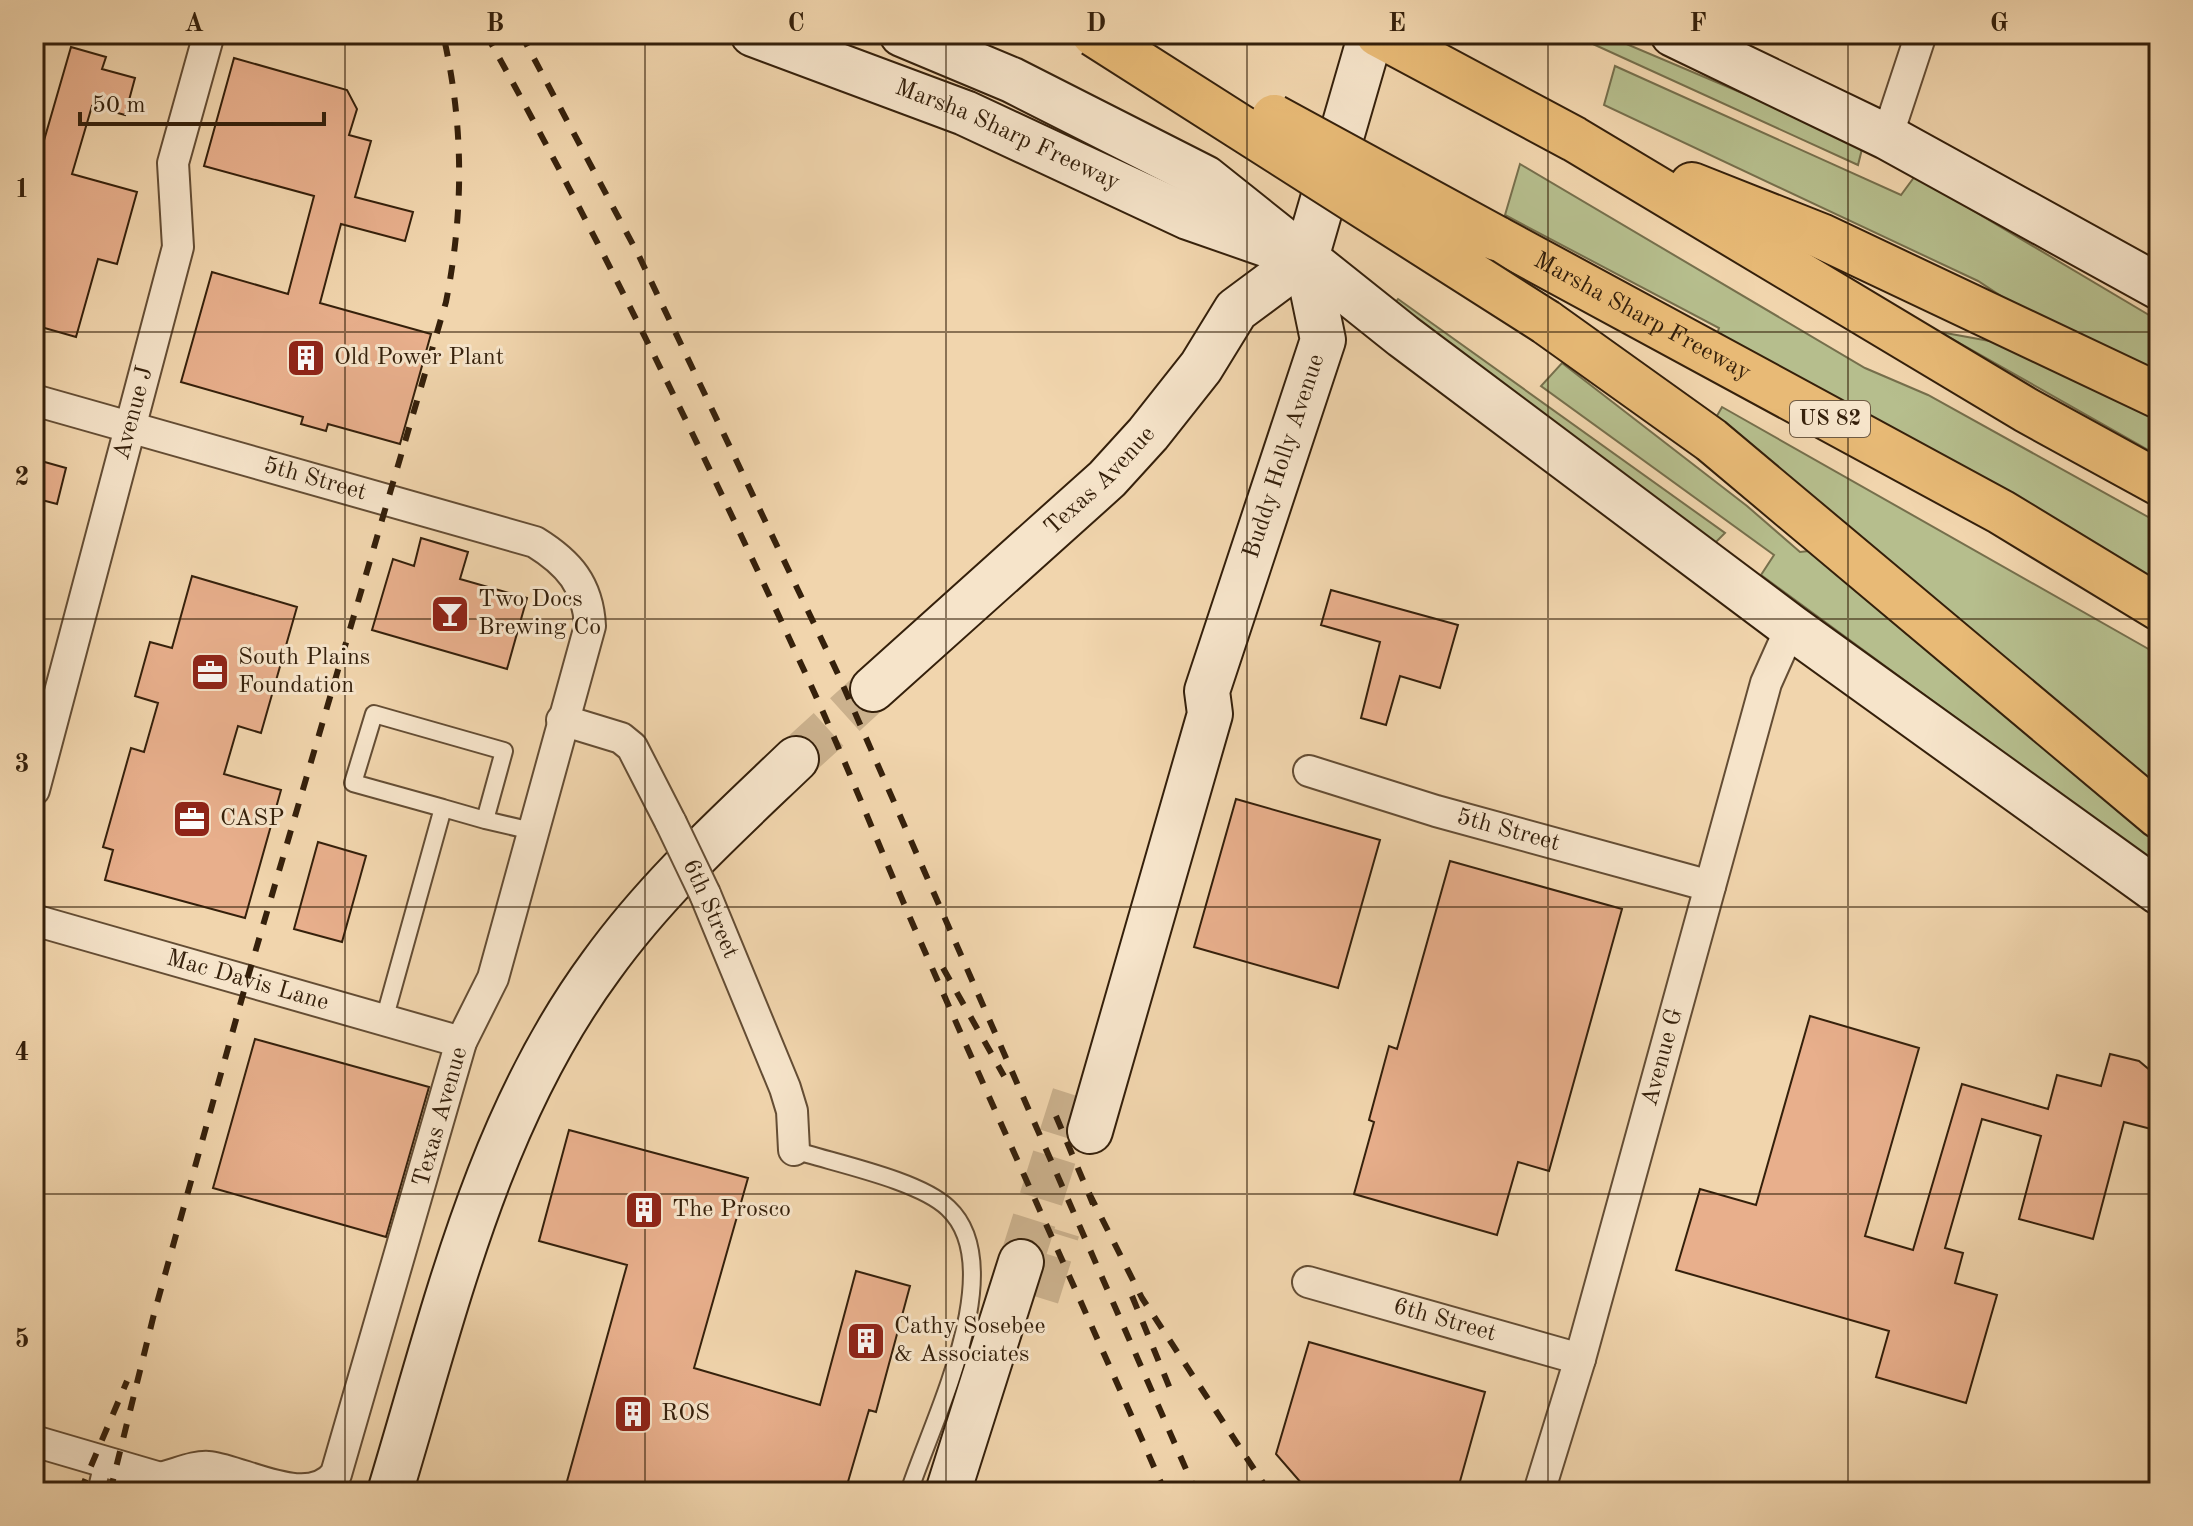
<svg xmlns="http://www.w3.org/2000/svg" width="2193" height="1526" viewBox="0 0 2193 1526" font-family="'Old Standard TT',serif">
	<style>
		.green { fill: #b6be8d; stroke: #766f4c; stroke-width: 2 }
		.building { fill: #e8af8c; stroke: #35200b; stroke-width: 2 }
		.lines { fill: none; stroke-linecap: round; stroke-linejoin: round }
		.secondary-tunnel { stroke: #cbb18d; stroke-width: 44; stroke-dasharray: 44 22; stroke-linecap: butt }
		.lane-casing { stroke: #644d34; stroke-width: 20 }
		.street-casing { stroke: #644d34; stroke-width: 34 }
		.secondary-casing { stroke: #35200b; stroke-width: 48 }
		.highway-casing { stroke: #35200b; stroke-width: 48 }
		.lane { stroke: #f6e4ca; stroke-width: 16 }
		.street { stroke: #f6e4ca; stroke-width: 30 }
		.secondary { stroke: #f6e4ca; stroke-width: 44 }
		.highway { stroke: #e8ba76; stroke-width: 44 }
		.rail { stroke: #35200b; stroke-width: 6; stroke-dasharray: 14 14; stroke-linecap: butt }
		.street-bridge-casing { stroke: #644d34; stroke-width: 34; stroke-linecap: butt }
		.highway-bridge-casing { stroke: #35200b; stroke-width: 48; stroke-linecap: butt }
		.street-bridge { stroke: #f6e4ca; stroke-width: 30 }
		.highway-bridge { stroke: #e8ba76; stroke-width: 44 }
		.grid { fill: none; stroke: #35200b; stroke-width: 2; stroke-opacity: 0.55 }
		.labels { text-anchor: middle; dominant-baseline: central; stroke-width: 6; stroke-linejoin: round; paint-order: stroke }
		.shield { fill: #f6e4ca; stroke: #6f5b44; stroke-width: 2 }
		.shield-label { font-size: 22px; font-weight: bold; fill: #35200b }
		.street-label { font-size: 24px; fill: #35200b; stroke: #f6e4ca }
		.poi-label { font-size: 24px; fill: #35200b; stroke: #f6e4ca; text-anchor: start }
		.neatline { fill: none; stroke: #35200b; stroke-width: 3 }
		.grid-label { font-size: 26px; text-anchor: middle; font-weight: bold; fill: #35200b }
	</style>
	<rect width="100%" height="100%" fill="#f1d5ad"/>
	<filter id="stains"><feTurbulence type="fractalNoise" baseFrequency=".0025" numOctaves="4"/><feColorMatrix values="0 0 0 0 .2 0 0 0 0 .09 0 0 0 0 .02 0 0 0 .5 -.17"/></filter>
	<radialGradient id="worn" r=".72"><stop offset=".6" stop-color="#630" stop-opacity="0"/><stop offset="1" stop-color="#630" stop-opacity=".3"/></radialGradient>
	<!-- green -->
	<path class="green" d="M1571,34H1603L1789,113L1862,149L1858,165Z
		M1615,66L1901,195L1915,176L2159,321V374L2027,313L1978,281L1604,105Z
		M1520,164L1865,368L1928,395L2159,523V586L1716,337L1719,328L1505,215Z
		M1398,299L1725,533L1714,544L1391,308Z
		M1940,332L1995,342L2159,417V456Z
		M1562,363L1747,506L1800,552L1809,551L2159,837V867L1761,575L1774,555L1541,386Z
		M1722,407L2159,655V789L1714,421Z"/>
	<!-- building -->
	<path class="building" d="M71,47L106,57L102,69L135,78L125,115L92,106L72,174L137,192L117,264L98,259L76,337L34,325V275L43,242L34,239V175Z
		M234,58L347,90L357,109L349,135L371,141L355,197L413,212L405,241L341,224L320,303L431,334L400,444L328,424L326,431L301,424L303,417L181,382L212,272L288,294L314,196L204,166Z
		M34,459L66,468L57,504L34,498Z
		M421,538L468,552L460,579L527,598L507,669L372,630L393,559L414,566Z
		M192,576L297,607L261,733L238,726L224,774L281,790L245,918L105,880L113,850L103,847L131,748L144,752L158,703L135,696L150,642L172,648Z
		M1331,590L1458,625L1440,688L1400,676L1386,725L1361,718L1380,642L1321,625Z
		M1236,799L1380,840L1338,988L1194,947Z
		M318,842L366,856L342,942L294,929Z
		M1450,861L1622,909L1549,1171L1518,1162L1497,1235L1354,1194L1374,1122L1369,1120L1389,1046L1397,1049Z
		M1810,1016L1919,1048L1865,1236L1913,1250L1962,1084L2048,1109L2057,1075L2101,1086L2110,1054L2139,1061L2158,1077L2159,1113L2155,1130L2124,1122L2093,1239L2019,1219L2041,1136L1982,1119L1945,1248L1963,1253L1955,1283L1997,1295L1966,1403L1876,1377L1889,1331L1676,1270L1700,1189L1756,1205Z
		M255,1039L429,1087L386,1237L213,1188Z
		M569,1130L748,1178L694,1368L820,1405L856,1271L910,1286L876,1412L869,1410L845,1492H564L627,1265L539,1241Z
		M1309,1342L1485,1392L1457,1492H1309L1276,1454Z"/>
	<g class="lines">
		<!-- secondary-tunnel -->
		<path class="secondary-tunnel" d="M796,759L873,689
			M1021,1262L1074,1095
			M1037,1297L1058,1230"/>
		<!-- lane casing -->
		<g class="lane-casing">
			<path id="lane" d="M485,820L532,831
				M384,1020L443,808L353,783L374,714L504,751L485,820L443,808
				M794,1150C834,1163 919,1180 948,1208C1012,1268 930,1425 909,1492
				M96,1492L103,1462"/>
		</g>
		<!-- street casing -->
		<g class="street-casing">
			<g id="street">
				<path d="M1887,137L1921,34"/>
				<path id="s1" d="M34,400L535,542C569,563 588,585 590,626L493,978L461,1042L336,1474C309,1510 246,1472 210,1467C195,1465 175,1475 160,1478"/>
				<path d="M562,720L621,738L632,747L671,823"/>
				<path id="s2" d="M1309,771L1436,811L1710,886"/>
				<path id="s3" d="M34,790L178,247L173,163L209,34"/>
				<path d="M705,894L785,1088L792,1111L794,1150"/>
				<path id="s4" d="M34,920L461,1042"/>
				<path id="s5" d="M1308,1282L1580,1359"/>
				<path d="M34,1441L208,1492"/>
				<path id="s6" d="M1539,1492L1580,1359L1766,683L1791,627"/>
			</g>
		</g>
		<!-- secondary casing -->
		<g class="secondary-casing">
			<g id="secondary">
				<path id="s7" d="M753,34L965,113L1188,217L1274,247"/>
				<path d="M902,34L1012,80L1205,178L1403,336L1791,627L2159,892"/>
				<path d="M1673,34L1887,137L2159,287"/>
				<path id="s8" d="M873,689L1107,479L1148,434L1201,367L1236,310L1306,258"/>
				<path id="s9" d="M1090,1131L1210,714L1207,691L1323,340L1306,258L1371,34"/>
				<path d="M390,1492C445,1311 487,1121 601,966C657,888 727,825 796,759"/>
				<path d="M948,1492L1021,1262"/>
			</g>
		</g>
		<!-- highway casing -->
		<g class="highway-casing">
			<g id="highway">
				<path d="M1378,34L1574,139L2026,410L2159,483"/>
				<path d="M1692,185L1821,236L2159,396"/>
				<path id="s10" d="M1496,238L2001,512L2159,608"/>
				<path d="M1546,322L1711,440L2159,816"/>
			</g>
		</g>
		<!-- lane -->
		<use href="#lane" class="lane"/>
		<!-- street -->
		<use href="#street" class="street"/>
		<!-- secondary -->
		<use href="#secondary" class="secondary"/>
		<!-- highway -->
		<use href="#highway" class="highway"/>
		<!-- rail -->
		<path class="rail" d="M486,34C605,248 712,470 814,692C852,776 885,862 922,945C1002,1128 1085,1309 1165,1492
			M521,34L639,256L838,674L1196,1492
			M943,968L1004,1076
			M1056,1116L1093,1204
			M1089,1193L1142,1298L1269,1492
			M1132,1296L1173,1396
			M80,1492L127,1381
			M110,1492L154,1314L247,980L446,302C464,211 464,125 443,34"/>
		<!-- street-bridge casing -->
		<g class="street-bridge-casing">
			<path id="street-bridge" d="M671,823L705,894"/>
		</g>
		<!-- highway-bridge casing -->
		<g class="highway-bridge-casing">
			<path id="highway-bridge" d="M1094,34L1546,322
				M1274,117L1496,238"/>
		</g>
		<!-- street-bridge -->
		<use href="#street-bridge" class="street-bridge"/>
		<!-- highway-bridge -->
		<use href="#highway-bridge" class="highway-bridge"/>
	</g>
	<!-- grid -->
	<path class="grid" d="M345,34V1492M645,34V1492M946,34V1492M1247,34V1492M1548,34V1492M1848,34V1492M34,332H2159M34,619H2159M34,907H2159M34,1194H2159"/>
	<!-- icons -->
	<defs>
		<g id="building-square" transform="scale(2)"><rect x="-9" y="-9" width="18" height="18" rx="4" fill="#8f2418" stroke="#f6e4ca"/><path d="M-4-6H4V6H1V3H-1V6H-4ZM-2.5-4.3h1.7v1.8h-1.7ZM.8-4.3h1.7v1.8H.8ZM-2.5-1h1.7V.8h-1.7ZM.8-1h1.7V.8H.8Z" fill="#fff"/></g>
		<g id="bar-square" transform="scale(2)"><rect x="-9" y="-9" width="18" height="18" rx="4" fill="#8f2418" stroke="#f6e4ca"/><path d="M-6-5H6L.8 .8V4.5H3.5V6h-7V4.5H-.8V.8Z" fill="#fff"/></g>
		<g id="office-square" transform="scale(2)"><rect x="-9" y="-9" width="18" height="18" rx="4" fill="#8f2418" stroke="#f6e4ca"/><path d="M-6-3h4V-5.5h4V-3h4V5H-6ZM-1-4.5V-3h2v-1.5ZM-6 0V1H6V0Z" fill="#fff"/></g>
	</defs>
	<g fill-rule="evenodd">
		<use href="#building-square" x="306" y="358"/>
		<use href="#bar-square" x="450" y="614"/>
		<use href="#office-square" x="210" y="672"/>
		<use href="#office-square" x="192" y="819"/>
		<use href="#building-square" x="644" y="1210"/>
		<use href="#building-square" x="866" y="1341"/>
		<use href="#building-square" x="633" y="1414"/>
	</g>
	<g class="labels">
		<!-- shield labels -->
		<rect class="shield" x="1790" y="401" width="80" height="36" rx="6"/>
		<g class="shield-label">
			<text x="1830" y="419">US 82</text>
		</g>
		<!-- street labels -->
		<g class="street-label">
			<text stroke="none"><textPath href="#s7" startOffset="274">Marsha Sharp Freeway</textPath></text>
			<text stroke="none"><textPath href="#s10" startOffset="166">Marsha Sharp Freeway</textPath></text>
			<text stroke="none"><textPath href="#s3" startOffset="390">Avenue J</textPath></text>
			<text stroke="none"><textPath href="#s9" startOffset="704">Buddy Holly Avenue</textPath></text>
			<text stroke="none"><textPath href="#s1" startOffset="292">5th Street</textPath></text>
			<text stroke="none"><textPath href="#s8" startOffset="308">Texas Avenue</textPath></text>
			<text stroke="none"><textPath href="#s2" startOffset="208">5th Street</textPath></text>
			<text transform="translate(710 909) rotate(66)">6th Street</text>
			<text stroke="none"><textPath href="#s4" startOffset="222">Mac Davis Lane</textPath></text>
			<text stroke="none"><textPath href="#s6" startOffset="452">Avenue G</textPath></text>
			<text transform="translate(441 1117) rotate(-74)">Texas Avenue</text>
			<text stroke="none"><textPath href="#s5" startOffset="142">6th Street</textPath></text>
		</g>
		<!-- poi labels -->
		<g class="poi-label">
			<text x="334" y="358">Old Power Plant</text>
			<text x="478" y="600">Two Docs<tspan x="478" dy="28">Brewing Co</tspan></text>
			<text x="238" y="658">South Plains<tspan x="238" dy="28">Foundation</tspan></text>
			<text x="220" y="819">CASP</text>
			<text x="672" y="1210">The Prosco</text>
			<text x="894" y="1327">Cathy Sosebee<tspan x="894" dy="28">&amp; Associates</tspan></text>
			<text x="661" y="1414">ROS</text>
		</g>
	</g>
	<!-- margin -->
	<rect width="2193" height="1526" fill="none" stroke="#f1d5ad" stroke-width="88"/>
	<!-- scale -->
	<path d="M80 112v12h244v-12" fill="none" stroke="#35200b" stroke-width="4"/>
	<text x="92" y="112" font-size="24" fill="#35200b" stroke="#f6e4ca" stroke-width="6" paint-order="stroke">50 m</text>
	<rect x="44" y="44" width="2105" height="1438" class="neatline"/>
	<g class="grid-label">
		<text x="194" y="31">A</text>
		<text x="495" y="31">B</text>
		<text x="796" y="31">C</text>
		<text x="1096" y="31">D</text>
		<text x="1397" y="31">E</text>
		<text x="1698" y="31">F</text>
		<text x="1999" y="31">G</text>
		<text x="22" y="197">1</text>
		<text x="22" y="485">2</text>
		<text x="22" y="772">3</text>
		<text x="22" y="1060">4</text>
		<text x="22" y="1347">5</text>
	</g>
	<rect width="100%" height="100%" filter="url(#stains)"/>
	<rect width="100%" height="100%" fill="url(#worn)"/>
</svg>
